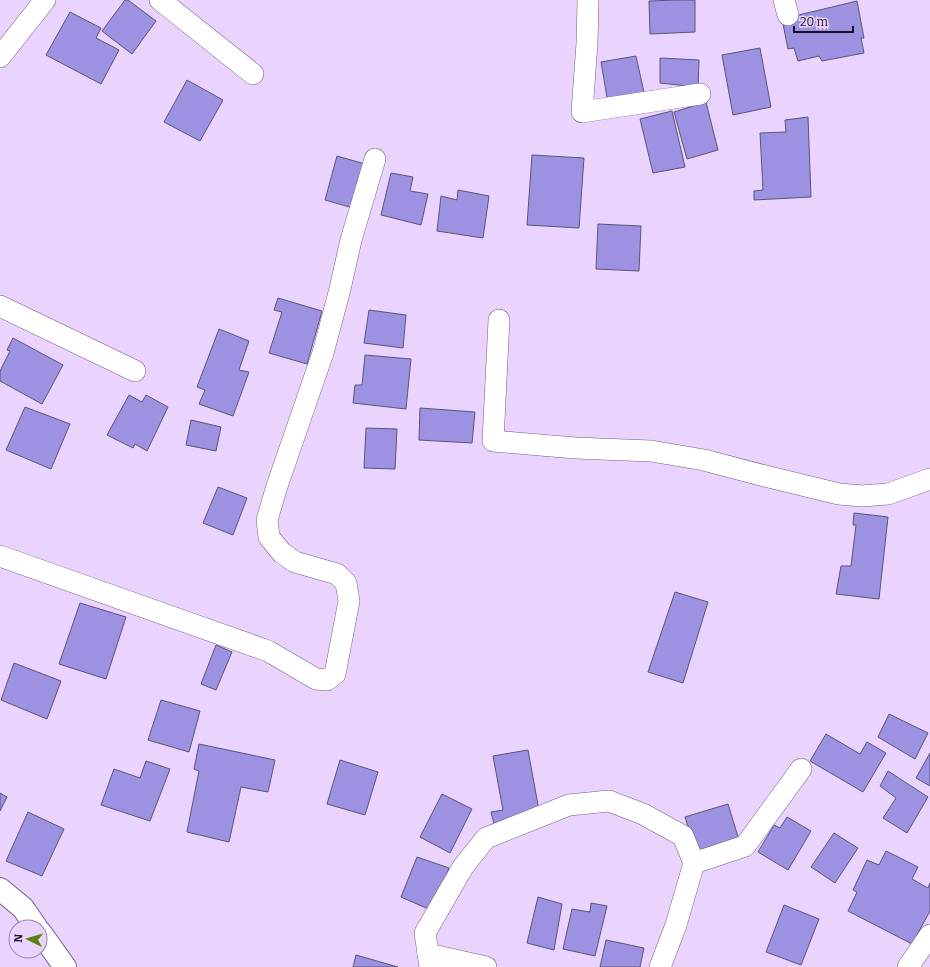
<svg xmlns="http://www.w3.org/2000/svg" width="930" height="967" font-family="Bitter,serif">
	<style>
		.building { fill: #9d92e1; stroke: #595479 }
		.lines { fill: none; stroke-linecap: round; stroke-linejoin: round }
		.street-casing { stroke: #725e81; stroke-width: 22 }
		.secondary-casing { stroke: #725e81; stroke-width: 24 }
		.street { stroke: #fff; stroke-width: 21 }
		.secondary { stroke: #fff; stroke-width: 22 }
	</style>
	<rect width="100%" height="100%" fill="#ead4fd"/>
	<!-- building -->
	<g class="building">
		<polygon points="125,0 128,0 156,21 132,54 102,31"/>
		<polygon points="676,0 695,0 695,32 650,34 649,1"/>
		<polygon points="857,1 864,38 861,38 864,53 822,61 819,56 798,61 794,48 788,49 782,19"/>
		<polygon points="70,12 101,28 96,38 119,50 101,84 46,55"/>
		<polygon points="760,48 771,107 733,115 722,55"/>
		<polygon points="636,56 645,97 608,103 601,62"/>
		<polygon points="660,58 699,60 698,87 660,83"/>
		<polygon points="187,80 223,100 200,141 164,122"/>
		<polygon points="706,102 718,150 687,159 674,112"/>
		<polygon points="672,111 685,167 653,173 640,119"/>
		<polygon points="808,117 811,197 754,200 754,191 763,190 760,133 786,132 785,120"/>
		<polygon points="532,155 584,158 579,228 527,225"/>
		<polygon points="337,156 365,164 353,208 325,200"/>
		<polygon points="391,173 413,177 410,191 428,194 421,225 381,215"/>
		<polygon points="458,190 489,196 483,238 437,231 441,196 457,200"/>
		<polygon points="598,224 641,226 639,271 596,269"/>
		<polygon points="278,298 322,311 307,364 269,353 282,312 274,310"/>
		<polygon points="369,310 406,315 403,348 364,343"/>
		<polygon points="219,329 249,341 239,370 249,372 233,416 199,404 205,390 197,387"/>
		<polygon points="13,338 63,365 42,404 0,381 0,371 10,351 7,350"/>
		<polygon points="365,355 411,359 406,409 353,403 355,385 362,385"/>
		<polygon points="129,395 142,402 146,395 168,407 147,451 135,444 133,448 107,435"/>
		<polygon points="25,407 70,424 51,469 6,450"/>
		<polygon points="420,408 475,412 472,443 419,440"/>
		<polygon points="191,420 221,427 216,451 186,445"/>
		<polygon points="366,428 397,429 395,469 364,468"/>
		<polygon points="218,487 247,498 233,535 203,523"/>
		<polygon points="854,513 888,517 879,599 836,594 841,566 851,566 856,525 853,525"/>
		<polygon points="675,592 708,602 683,683 648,672"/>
		<polygon points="80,603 126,617 106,679 59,664"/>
		<polygon points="216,645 232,652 216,690 201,684"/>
		<polygon points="14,663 61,681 47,719 1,700"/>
		<polygon points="161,700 200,711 189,752 148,740"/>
		<polygon points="889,714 928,733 915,759 878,737"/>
		<polygon points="826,734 860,754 867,742 886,753 863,792 810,761"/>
		<polygon points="199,744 275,760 268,792 241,787 229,842 187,832 199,771 194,769"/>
		<polygon points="528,750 540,816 494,824 491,812 503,810 493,756"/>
		<polygon points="930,753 930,786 916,778"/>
		<polygon points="340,760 378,772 365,815 327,804"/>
		<polygon points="146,761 170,769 150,821 101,805 114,769 140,778"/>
		<polygon points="888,771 928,797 907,833 883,818 896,798 880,786"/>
		<polygon points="0,793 7,797 0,811"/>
		<polygon points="442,794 472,809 450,853 420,837"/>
		<polygon points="728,804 739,840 697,853 685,817"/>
		<polygon points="28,812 64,829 42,876 6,861"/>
		<polygon points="787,817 811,831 788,870 758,852 774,825 780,828"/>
		<polygon points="834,833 858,848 835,883 811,867"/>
		<polygon points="886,851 918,867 912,879 928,888 930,883 930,911 912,944 848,911 857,892 853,890 867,860 879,865"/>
		<polygon points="417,857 449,868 433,911 401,897"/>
		<polygon points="538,897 562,904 554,950 527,943"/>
		<polygon points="591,903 607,906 595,956 563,949 572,909 590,912"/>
		<polygon points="784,905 819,919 801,965 766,952"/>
		<polygon points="606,940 644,948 640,967 600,967"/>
		<polygon points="356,955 398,967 353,967"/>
	</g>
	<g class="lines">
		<defs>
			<g id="street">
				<polyline points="160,0 253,74"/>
				<polyline points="588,0 587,43 582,112 700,94"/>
				<polyline points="784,0 788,15"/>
				<polyline points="0,57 45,0"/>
				<polyline points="0,306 135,371"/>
				<polyline points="499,320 493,441 575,448 651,451 704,460 765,476 839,494 862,496 888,494 930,479"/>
				<polyline points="0,556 268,651 316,679 327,680 335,674 349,601 346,583 337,574 295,562 282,553 269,537 267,520 277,486 323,353 340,289 351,240 375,159"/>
				<polyline points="694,863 745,846 801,769"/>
				<polyline points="428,954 486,967"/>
				<polyline points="430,967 425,933 463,867 486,838 569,805 609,801 643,814 683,836 694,863 676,925 660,967"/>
				<polyline points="908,967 930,935"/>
			</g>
			<g id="secondary">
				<polyline points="0,889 23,908 36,927"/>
				<polyline points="40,932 65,967"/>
			</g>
		</defs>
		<!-- street casing -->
		<use href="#street" class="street-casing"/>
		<!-- secondary casing -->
		<use href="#secondary" class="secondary-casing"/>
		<!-- street -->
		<use href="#street" class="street"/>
		<!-- secondary -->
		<use href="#secondary" class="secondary"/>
	</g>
	<!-- north arrow -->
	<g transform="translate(28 939) rotate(275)"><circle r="19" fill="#ead4fd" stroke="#9686a4"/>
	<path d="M0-3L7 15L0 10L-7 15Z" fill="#57830e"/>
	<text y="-6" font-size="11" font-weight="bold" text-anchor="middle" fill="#19111f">N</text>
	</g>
	<!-- scale -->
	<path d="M794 26v6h59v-6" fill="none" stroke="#19111f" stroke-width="2"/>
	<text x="800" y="26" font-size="12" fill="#19111f" stroke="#ead4fd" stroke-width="3" paint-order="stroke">20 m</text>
</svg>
